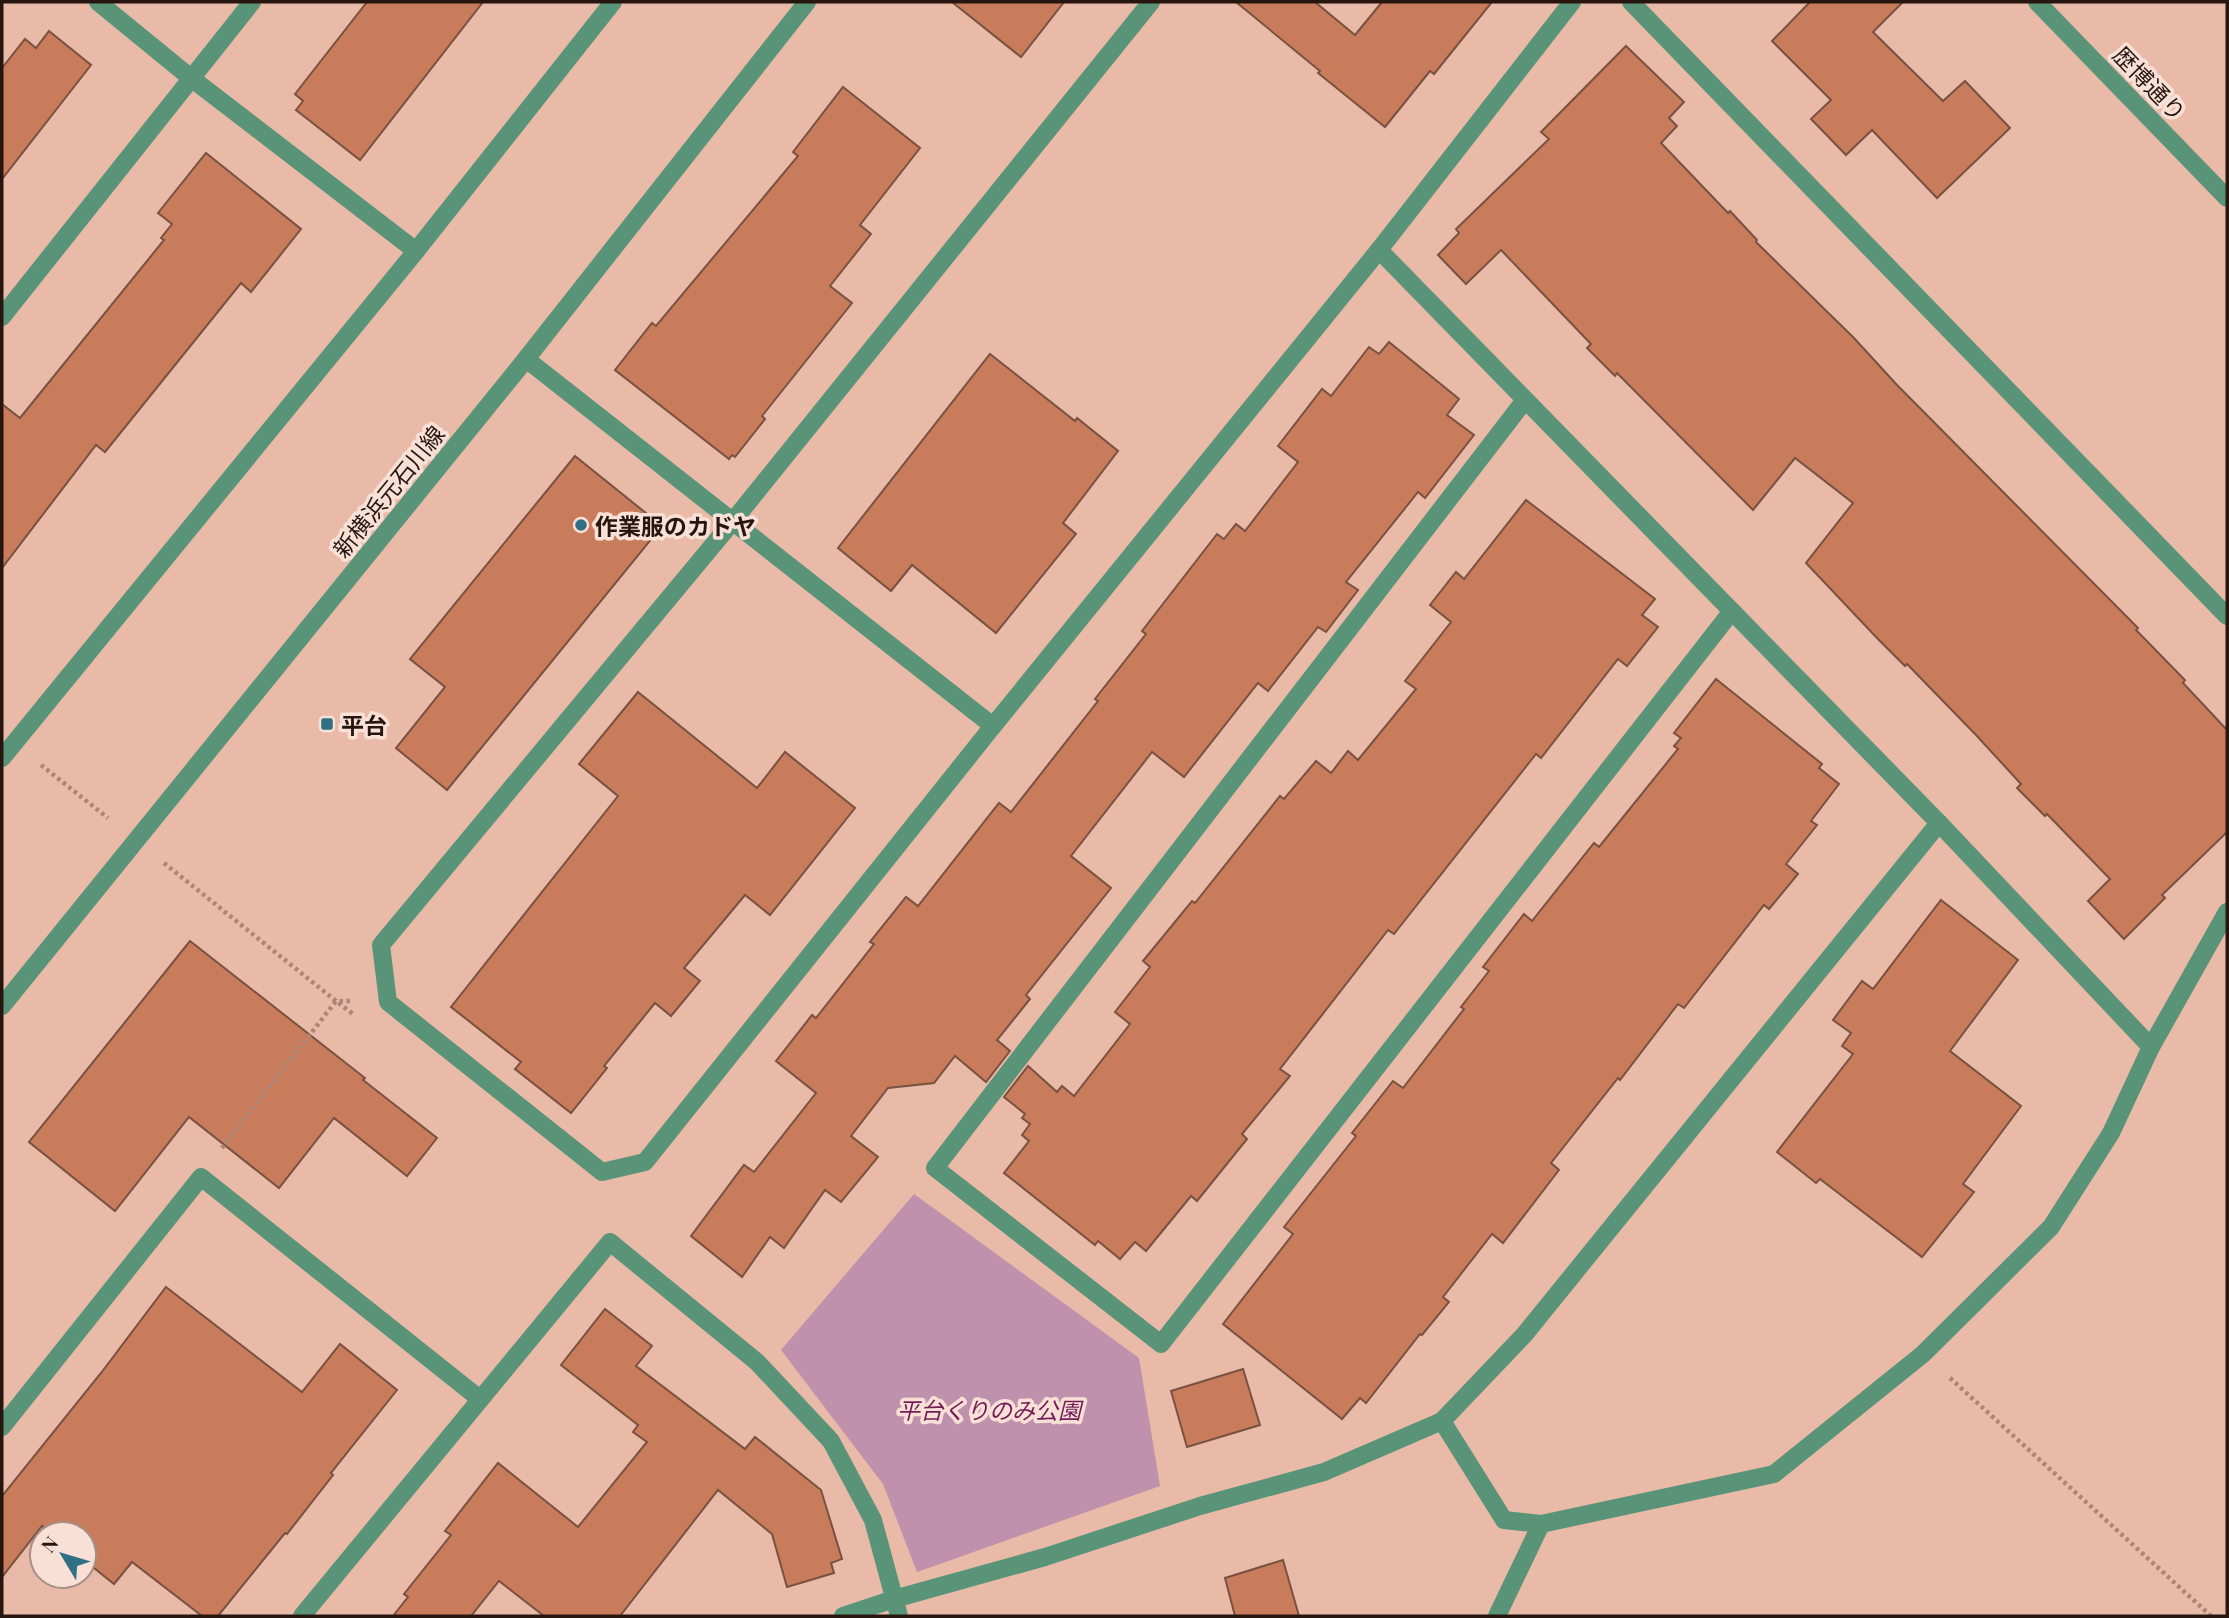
<svg xmlns="http://www.w3.org/2000/svg" width="2229" height="1618" font-family="'Playfair Display','Noto Sans JP',serif">
	<style>
		.green { fill: #bf91ac }
		.building { fill: #c97c5c; stroke: #795140; stroke-width: 2 }
		.lines { fill: none; stroke-linecap: round; stroke-linejoin: round }
		.path { stroke: #ab8677; stroke-width: 4.5; stroke-dasharray: 3.5 3.5; stroke-linecap: butt }
		.minor { stroke: #599478; stroke-width: 18 }
		.tertiary { stroke: #599478; stroke-width: 18 }
		.poi-dot { fill: #306f84; stroke: #f9e0d6; stroke-width: 2.5 }
		.labels { text-anchor: middle; dominant-baseline: central; stroke-width: 7; stroke-linejoin: round; paint-order: stroke }
		.street-label { font-size: 23px; fill: #26160f; stroke: #f9e0d6 }
		.poi-label { font-size: 23px; font-weight: bold; fill: #26160f; stroke: #f9e0d6; text-anchor: start }
		.park-label { font-size: 23px; font-style: italic; fill: #731c57; stroke: #f9e0d6 }
	</style>
	<rect width="100%" height="100%" fill="#e8baa7"/>
	<!-- green -->
	<polygon class="green" points="914,1194 1139,1358 1160,1486 917,1572 883,1484 781,1350"/>
	<!-- building -->
	<g class="building">
		<polygon points="367,2 483,2 360,160 296,110 303,101 295,94"/>
		<polygon points="952,2 1064,2 1021,57"/>
		<polygon points="1236,2 1315,2 1355,35 1382,2 1492,2 1434,74 1430,71 1385,127 1318,73 1320,71"/>
		<polygon points="1810,2 1903,2 1873,32 1943,101 1965,81 2010,128 1937,198 1872,130 1846,155 1811,119 1831,100 1772,41"/>
		<polygon points="49,31 91,65 2,179 2,68 25,39 36,48"/>
		<polygon points="1626,46 1684,102 1669,118 1677,126 1661,143 1728,213 1730,211 1757,240 1756,242 1854,338 1897,385 2138,628 2136,630 2185,680 2183,683 2227,730 2227,832 2162,895 2165,898 2124,939 2088,901 2110,879 2047,814 2045,816 2017,788 2021,784 1976,735 1907,664 1905,666 1877,638 1806,563 1853,503 1795,458 1753,510 1617,373 1615,376 1587,348 1591,344 1501,250 1466,284 1438,255 1459,233 1456,229 1549,139 1541,132"/>
		<polygon points="843,87 920,148 860,225 871,234 830,286 852,303 762,416 765,419 735,457 732,455 729,459 615,370 652,323 656,326 798,156 793,152"/>
		<polygon points="206,153 301,229 251,292 241,283 105,452 96,445 2,568 2,404 20,418 164,240 161,238 172,224 158,213"/>
		<polygon points="1389,342 1459,399 1447,415 1474,435 1425,498 1418,492 1346,582 1358,590 1326,632 1318,627 1268,691 1258,683 1184,777 1152,752 1071,856 1111,888 1026,995 1030,999 997,1040 1010,1051 986,1082 955,1056 934,1083 888,1088 851,1136 878,1157 841,1202 825,1190 784,1248 770,1237 742,1277 691,1236 744,1165 754,1172 816,1093 776,1061 812,1015 816,1018 874,944 870,942 906,897 918,906 999,803 1011,812 1098,701 1095,699 1146,634 1142,631 1217,534 1224,539 1236,524 1245,531 1298,462 1278,446 1322,389 1331,396 1369,347 1379,354"/>
		<polygon points="990,354 1075,421 1077,418 1118,451 1063,523 1076,534 996,633 912,565 891,591 838,548"/>
		<polygon points="575,456 662,526 447,790 396,748 445,687 410,659"/>
		<polygon points="1526,500 1655,599 1642,615 1658,627 1627,666 1618,659 1541,758 1536,754 1394,934 1388,930 1280,1069 1290,1076 1242,1134 1247,1139 1197,1201 1191,1196 1146,1251 1135,1242 1120,1259 1098,1241 1095,1245 1004,1173 1029,1141 1022,1135 1030,1124 1022,1118 1025,1114 1004,1097 1028,1066 1057,1092 1062,1086 1074,1096 1130,1024 1115,1012 1150,967 1143,961 1192,901 1195,903 1280,796 1284,799 1316,761 1331,773 1348,751 1358,760 1416,689 1405,681 1451,622 1430,605 1456,572 1464,579"/>
		<polygon points="1716,679 1822,764 1819,768 1839,784 1811,821 1817,825 1786,864 1798,874 1769,909 1764,905 1684,1008 1678,1004 1620,1080 1618,1078 1551,1163 1559,1170 1503,1243 1492,1234 1443,1297 1449,1302 1422,1335 1420,1334 1366,1403 1360,1398 1342,1419 1223,1324 1293,1234 1284,1227 1356,1136 1352,1133 1393,1081 1403,1088 1464,1009 1461,1007 1489,971 1483,967 1524,914 1532,921 1594,843 1599,847 1678,749 1674,746 1681,738 1674,733"/>
		<polygon points="638,692 757,788 785,752 855,808 770,915 745,895 684,968 700,981 671,1016 655,1003 604,1066 607,1068 571,1113 515,1069 521,1062 451,1007 618,796 579,764"/>
		<polygon points="1941,900 2018,960 1950,1051 2021,1106 1963,1184 1974,1192 1922,1257 1820,1179 1816,1183 1777,1152 1853,1054 1842,1046 1851,1033 1833,1020 1862,981 1873,989"/>
		<polygon points="190,941 365,1078 363,1080 437,1138 407,1176 334,1118 279,1188 189,1117 115,1211 29,1142"/>
		<polygon points="166,1287 302,1392 340,1344 397,1390 331,1473 333,1475 287,1534 285,1533 218,1616 202,1616 132,1562 114,1584 84,1560 84,1534 52,1534 42,1526 2,1577 2,1496 101,1373"/>
		<polygon points="605,1309 652,1346 636,1366 745,1449 755,1437 821,1490 842,1559 831,1563 834,1573 787,1587 772,1534 718,1490 620,1616 544,1616 499,1581 471,1616 393,1616 408,1597 404,1594 451,1535 445,1531 498,1463 578,1527 647,1442 633,1432 638,1425 561,1365"/>
		<polygon points="1243,1369 1260,1425 1187,1447 1171,1391"/>
		<polygon points="1283,1560 1299,1616 1235,1616 1225,1578"/>
	</g>
	<g class="lines">
		<!-- path -->
		<g class="path">
			<polyline points="41,765 108,818"/>
			<polyline points="164,863 336,1001 352,1001"/>
			<polyline points="222,1148 336,1001 353,1014"/>
			<polyline points="1950,1378 2211,1616"/>
		</g>
		<!-- minor -->
		<g class="minor">
			<polyline points="1631,2 2227,616"/>
			<polyline points="1379,250 1572,2"/>
			<polyline points="2,317 252,2"/>
			<polyline points="1525,400 935,1168 1161,1344 1732,611"/>
			<polyline points="993,726 645,1162 602,1172 388,1002 381,945 733,521 1151,2"/>
			<polyline points="1939,823 2151,1047"/>
			<polyline points="1442,1421 1504,1520 1541,1524 1774,1474 1923,1354 2051,1227 2111,1133 2151,1047 2227,912"/>
			<polyline points="2,1427 201,1177 480,1399"/>
			<polyline points="302,1616 610,1242 757,1362 831,1441 873,1520 899,1616"/>
			<polyline points="1497,1616 1541,1524"/>
		</g>
		<!-- tertiary -->
		<g class="tertiary">
			<polyline points="98,2 191,78 416,251"/>
			<polyline points="2037,2 2227,198"/>
			<polyline points="526,359 993,726 1379,250 1939,823 1524,1335 1442,1421 1324,1472 1200,1506 1045,1557 894,1599 843,1616"/>
			<polyline points="2,758 416,251 613,2"/>
			<polyline points="2,1006 526,359 807,2"/>
		</g>
	</g>
	<!-- markers -->
	<g class="poi-dot">
		<circle cx="581" cy="525" r="7"/>
		<rect x="320" y="717" width="14" height="14" rx="3.5"/>
	</g>
	<g class="labels">
		<!-- street labels -->
		<g class="street-label">
			<text transform="translate(2150 83) rotate(46)">歴博通り</text>
			<text transform="translate(388 491) rotate(-51)">新横浜元石川線</text>
		</g>
		<!-- poi labels -->
		<g class="poi-label">
			<text x="595" y="525">作業服のカドヤ</text>
			<text x="341" y="724">平台</text>
		</g>
		<!-- park labels -->
		<g class="park-label">
			<text x="989" y="1409">平台くりのみ公園</text>
		</g>
	</g>
	<!-- border -->
	<rect width="2229" height="1618" fill="none" stroke="#26160f" stroke-width="7"/>
	<!-- north arrow -->
	<g transform="translate(63 1555) rotate(308)"><circle r="33" fill="#f9e0d6" stroke="#a58f86" stroke-width="2"/>
	<path d="M0-5L12 26L0 18L-12 26Z" fill="#306f84"/>
	<text y="-10" font-size="19" font-weight="bold" text-anchor="middle" fill="#26160f">N</text>
	</g>
</svg>
